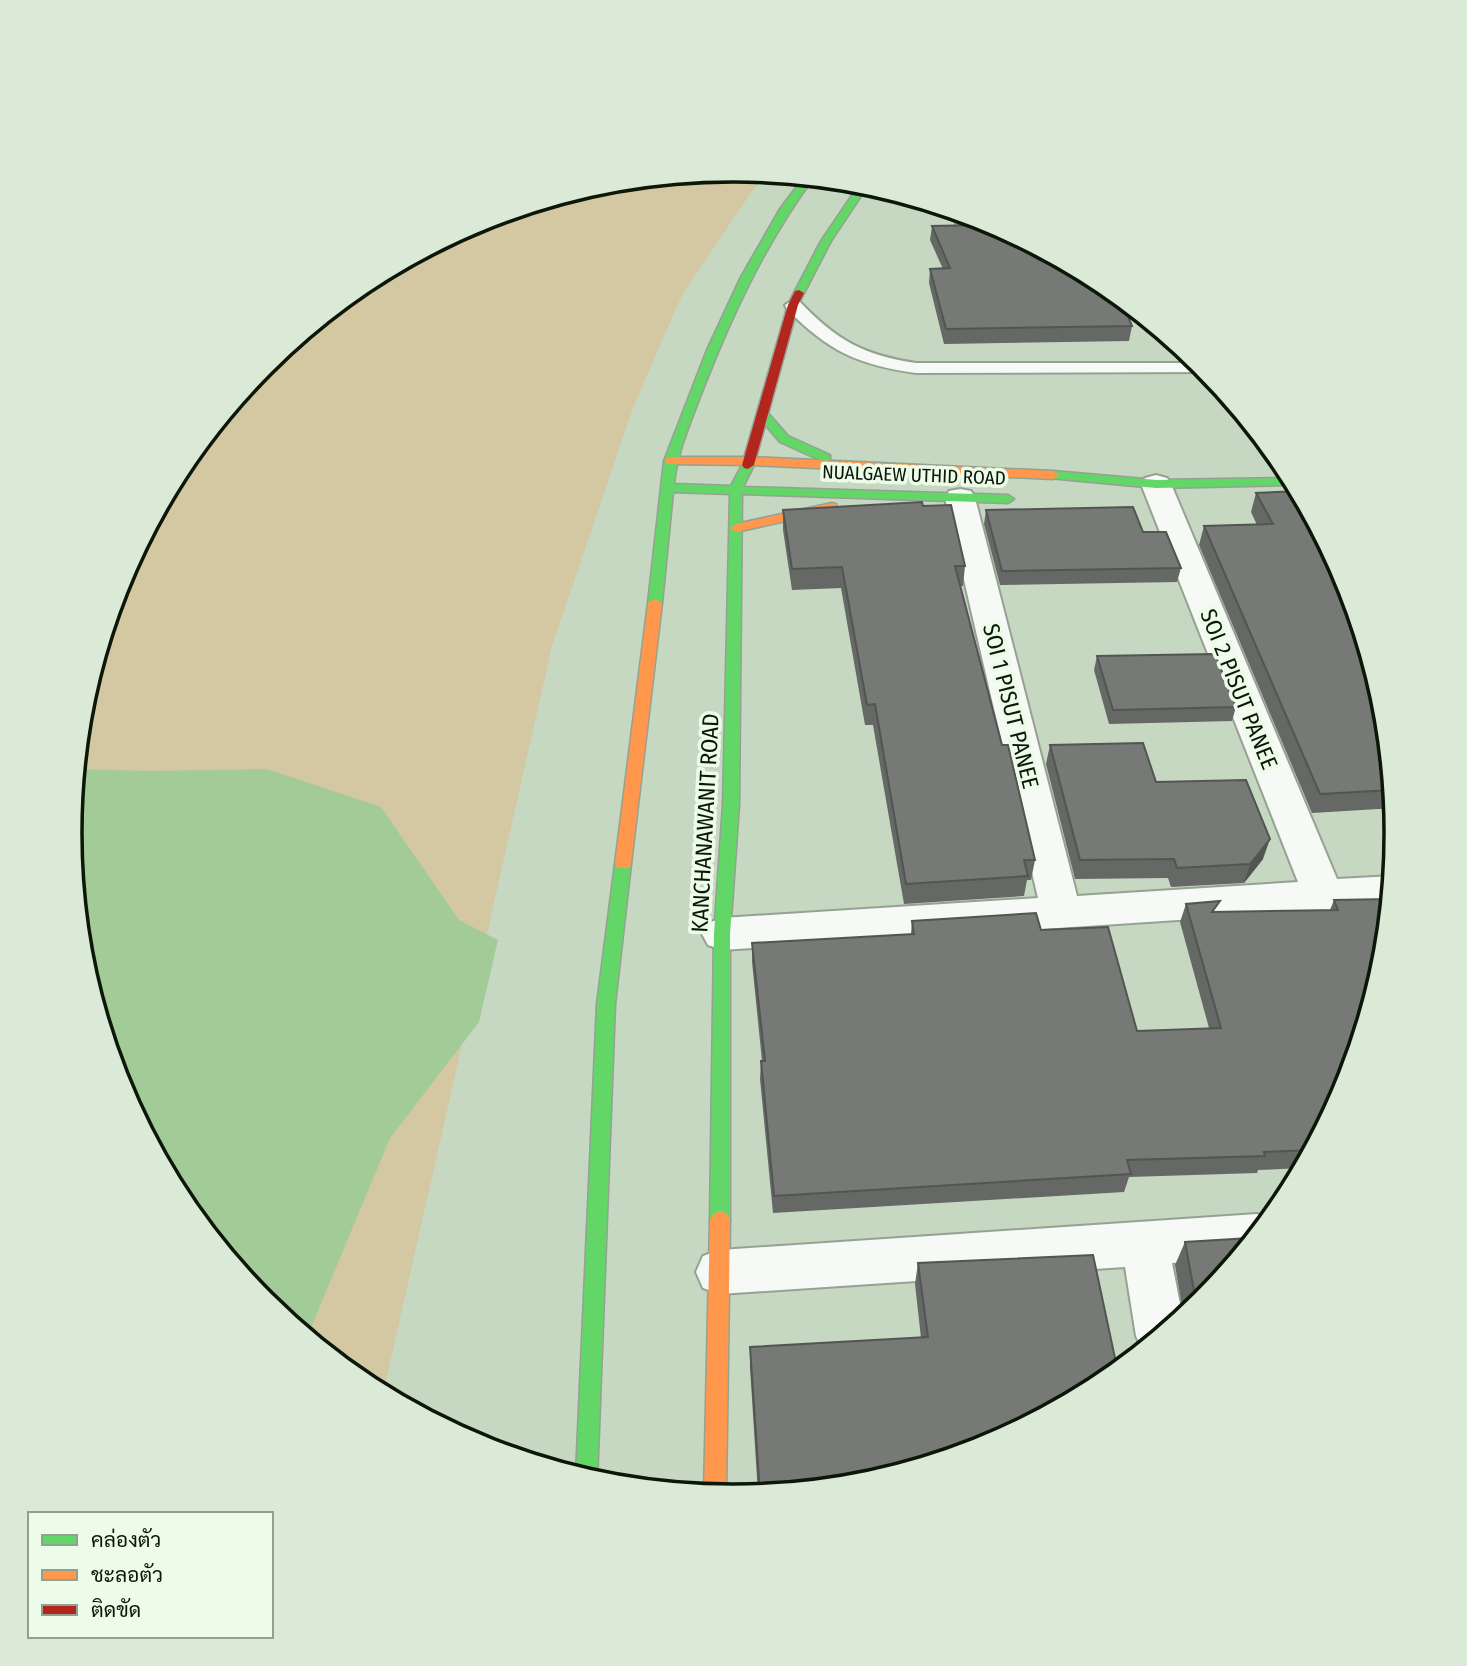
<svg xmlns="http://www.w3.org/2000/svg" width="1467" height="1666" font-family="'Fira Sans Condensed',Sarabun,sans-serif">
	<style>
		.green { fill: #d3c8a2 }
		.water { fill: #a2cb97 }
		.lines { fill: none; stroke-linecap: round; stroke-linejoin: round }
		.lane-casing { stroke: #95a292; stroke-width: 4 }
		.street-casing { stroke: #95a292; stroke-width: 4 }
		.fast-casing { stroke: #95a292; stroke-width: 3 }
		.slow-casing { stroke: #95a292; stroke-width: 3 }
		.jam-casing { stroke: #95a292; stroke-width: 3 }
		.lane { fill: #f6f9f6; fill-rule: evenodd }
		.street { fill: #f6f9f6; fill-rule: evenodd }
		.fast { fill: #63d668; fill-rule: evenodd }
		.slow { fill: #ff974d; fill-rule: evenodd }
		.jam { fill: #b3261e; fill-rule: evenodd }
		.wall { fill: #656865 }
		.shaded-wall { fill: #535553 }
		.building { fill: #767976; stroke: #535553; stroke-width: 2 }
		.labels { text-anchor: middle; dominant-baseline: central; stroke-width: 7; stroke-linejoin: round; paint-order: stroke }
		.far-street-label { font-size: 19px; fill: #0c1709; stroke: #ecfce8 }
		.street-label { font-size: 23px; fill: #0c1709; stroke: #ecfce8 }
		.rim { fill: none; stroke: #0c1709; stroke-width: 3.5 }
	</style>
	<rect width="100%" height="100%" fill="#c6d7c2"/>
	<!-- green -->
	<polygon class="green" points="734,170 768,173 752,191 682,295 634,405 552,646 383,1394 365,1384 264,1302 182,1201 120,1087 83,962 70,833 83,703 121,579 182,464 265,364 365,281 480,220 604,182"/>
	<!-- water -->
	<polygon class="water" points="76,769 150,771 267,769 381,807 459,920 498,940 479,1022 390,1138 307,1337 264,1302 182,1201 120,1087 83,962 70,833"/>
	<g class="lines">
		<defs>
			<g id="lane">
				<path d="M951,209L966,213L967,217C982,223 997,225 1011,232L1003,237L956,223Z"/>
				<path d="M793,300L799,301C836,340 863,355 916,363H1201L1210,372L916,373C858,365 828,351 787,309L785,305Z"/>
			</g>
			<g id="street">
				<polygon points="1156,475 1167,478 1171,484 1337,879 1393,876 1390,906 722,950 708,945 702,934 708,923 722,918 1038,898 945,498 949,491 960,489 971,491 975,498 1077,896 1298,882 1141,484 1145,478"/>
				<polygon points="1257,1214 1271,1219 1238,1259 1172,1263 1183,1319 1143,1351 1136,1336 1125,1267 720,1294 703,1288 696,1272 703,1256 720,1250"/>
			</g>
			<g id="fast">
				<path d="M804,177H814C764,245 730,319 700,397C689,426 677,453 674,484L731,486L742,465L748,461L754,465L743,487L1008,495L1014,499L1008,503L742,494L739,805L730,934V1220L727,1226L720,1229L713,1226L710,1220L714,934L723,805L730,494L673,492L662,603L655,607L648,603L664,461L707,350L741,277L780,209Z"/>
				<polygon points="861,182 869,184 831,241 804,293 795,295 794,293 821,241"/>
				<polygon points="763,411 767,412 788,436 830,455 830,461 822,461 780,442 757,415"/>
				<polygon points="1053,471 1156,480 1293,478 1296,485 1156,488 1049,478 1047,475"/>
				<polygon points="623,858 629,860 631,864 615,1004 597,1482 576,1475 597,1004 615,864 617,860"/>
			</g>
			<g id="slow">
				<polygon points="670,457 750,457 1053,471 1059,475 1053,479 750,465 666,464 666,458"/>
				<polygon points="832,503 836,504 836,510 736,532 730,528 736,524"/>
				<polygon points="655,599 662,603 631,864 629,868 617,868 615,864 648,603"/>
				<polygon points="720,1211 727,1214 730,1220 726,1496 704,1494 710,1220 713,1214"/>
			</g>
			<polygon id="jam" points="799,290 804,293 798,305 754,465 748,469 744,468 742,465 788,305 795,291"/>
		</defs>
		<!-- lane casing -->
		<use href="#lane" class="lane-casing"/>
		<!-- street casing -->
		<use href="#street" class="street-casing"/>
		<!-- fast casing -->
		<use href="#fast" class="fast-casing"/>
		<!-- slow casing -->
		<use href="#slow" class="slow-casing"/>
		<!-- jam casing -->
		<use href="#jam" class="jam-casing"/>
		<!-- lane -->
		<use href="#lane" class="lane"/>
		<!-- street -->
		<use href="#street" class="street"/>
		<!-- fast -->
		<use href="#fast" class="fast"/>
		<!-- slow -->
		<use href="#slow" class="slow"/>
		<!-- jam -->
		<use href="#jam" class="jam"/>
	</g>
	<!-- wall -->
	<g class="wall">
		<polygon points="988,220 1102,282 1132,326 1129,341 944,344 929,283 930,269 943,269 930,240 932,226 980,225 988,222"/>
		<polygon points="1256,493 1384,704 1395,808 1312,813 1199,545 1204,526 1257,525 1251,512"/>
		<polygon points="923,506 965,566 963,586 960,586 1002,745 1035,860 1031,880 1027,880 1024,896 904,904 873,725 865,725 841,588 792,590 783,530 783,510"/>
		<polygon points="986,510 1143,532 1181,568 1177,582 1000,585 984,524"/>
		<polygon points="1097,656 1236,707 1232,721 1109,724 1094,670"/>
		<polygon points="1050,745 1156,782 1263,859 1244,883 1171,887 1168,878 1075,879 1046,764"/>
		<polygon points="1390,899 1346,1087 1303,1168 1258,1170 1257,1173 1129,1177 1124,1192 773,1213 760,1079 761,1061 762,1061 752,962 752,943 911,934 912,921 1041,930 1137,1031 1209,1028 1180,922 1186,904 1217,912 1330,910 1334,900"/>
		<polygon points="1250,1238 1202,1302 1184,1318 1175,1265 1185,1242"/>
		<polygon points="918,1263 1118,1372 863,1484 758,1494 750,1367 750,1347 921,1338 915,1284"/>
	</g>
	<!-- shaded-wall -->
	<polygon class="shaded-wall" points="1270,839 1263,859 1244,883 1250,864"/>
	<!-- building -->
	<g class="building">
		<polygon points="983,221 992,222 1102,282 1119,295 1132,326 946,329 930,269 950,268 932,226 980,225"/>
		<polygon points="1299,491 1347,579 1384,704 1393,790 1320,794 1204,526 1273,524 1256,493"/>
		<polygon points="922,502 923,506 951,505 965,566 955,566 1002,745 1008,745 1035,860 1024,860 1028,876 906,884 875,704 867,705 842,567 792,569 783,510"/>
		<polygon points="1133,507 1143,532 1166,532 1181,568 1002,571 986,510"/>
		<polygon points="1215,654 1236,707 1113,710 1097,656"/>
		<polygon points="1143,743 1156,782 1246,780 1270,839 1250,864 1177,868 1174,859 1080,860 1050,745"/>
		<polygon points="1390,899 1384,963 1346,1087 1313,1150 1264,1152 1265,1156 1127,1160 1131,1174 774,1196 761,1061 765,1061 752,943 914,934 912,921 1036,913 1041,930 1108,927 1137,1031 1221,1028 1186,904 1220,901 1212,912 1338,910 1334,900"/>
		<polygon points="1257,1231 1261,1231 1202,1302 1197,1307 1185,1242 1250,1238"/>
		<polygon points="1093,1255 1118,1372 1102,1385 987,1446 863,1484 760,1494 750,1347 928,1337 918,1263"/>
	</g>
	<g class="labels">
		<!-- far-street labels -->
		<g class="far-street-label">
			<text transform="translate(914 475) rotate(2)">NUALGAEW UTHID ROAD</text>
		</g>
		<!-- street labels -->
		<g class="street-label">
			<text transform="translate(1239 689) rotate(68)">SOI 2 PISUT PANEE</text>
			<text transform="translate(1011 706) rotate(76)">SOI 1 PISUT PANEE</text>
			<text transform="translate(705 823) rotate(-87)">KANCHANAWANIT ROAD</text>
		</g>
	</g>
	<!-- crop -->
	<path d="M0 0H1467V1666H0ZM82 833a651 651 0 1 1 1302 0a651 651 0 1 1-1302 0Z" fill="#daead6" fill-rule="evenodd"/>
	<path class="rim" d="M82 833a651 651 0 1 1 1302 0a651 651 0 1 1-1302 0Z"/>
	<!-- legend -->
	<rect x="28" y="1512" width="245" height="126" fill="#ecfce8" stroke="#92a08f" stroke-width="2"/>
	<rect x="42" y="1535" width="35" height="10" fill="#63d668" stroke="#92a08f" stroke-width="2"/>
	<text x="91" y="1547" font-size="21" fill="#0c1709">คล่องตัว</text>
	<rect x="42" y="1570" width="35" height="10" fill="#ff974d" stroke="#92a08f" stroke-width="2"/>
	<text x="91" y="1582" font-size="21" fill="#0c1709">ชะลอตัว</text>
	<rect x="42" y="1605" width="35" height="10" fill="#b3261e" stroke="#92a08f" stroke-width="2"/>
	<text x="91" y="1617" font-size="21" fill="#0c1709">ติดขัด</text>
</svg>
